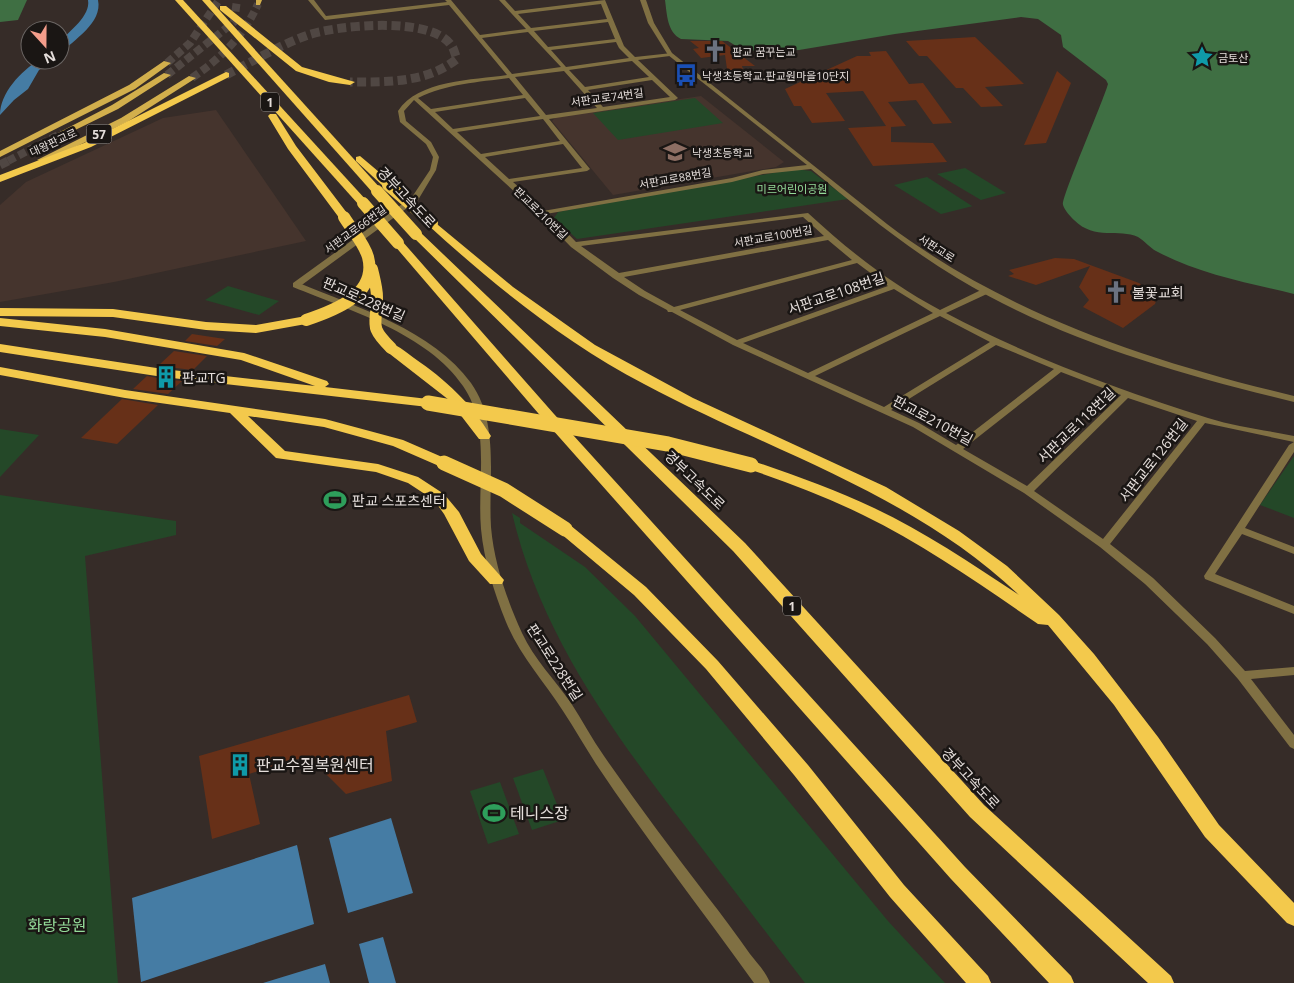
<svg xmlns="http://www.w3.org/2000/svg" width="1294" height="983" font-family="'Open Sans','Noto Sans KR',sans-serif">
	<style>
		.built { fill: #45342d }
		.green { fill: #244828 }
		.forest { fill: #3f6f43 }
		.water { fill: #457ca4 }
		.building { fill: #673018 }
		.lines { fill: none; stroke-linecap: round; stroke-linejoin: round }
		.primary-tunnel-far1 { stroke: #504743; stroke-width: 8; stroke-dasharray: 8 4; stroke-linecap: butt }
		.primary-tunnel { stroke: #504743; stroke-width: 9; stroke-dasharray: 9 5; stroke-linecap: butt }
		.motorway-tunnel { stroke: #504743; stroke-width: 9; stroke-dasharray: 9 4.5; stroke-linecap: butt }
		.minor { fill: #807043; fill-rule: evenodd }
		.tertiary { fill: #807043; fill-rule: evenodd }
		.primary { fill: #d2af4c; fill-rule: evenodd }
		.motorway { fill: #f3c94c; fill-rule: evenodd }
		.motorway-bridge-far1 { stroke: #f3c94c; stroke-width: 12 }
		.motorway-bridge { stroke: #f3c94c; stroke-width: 15 }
		.labels { text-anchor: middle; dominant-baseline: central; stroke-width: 5; stroke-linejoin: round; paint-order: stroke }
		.far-poi-label { font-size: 11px; fill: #e5dedb; stroke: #1a1614; text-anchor: start }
		.far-street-label { font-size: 11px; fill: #e5dedb; stroke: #1a1614 }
		.far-park-label { font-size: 11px; fill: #94db99; stroke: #1a1614 }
		.shield { fill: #1a1614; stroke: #a8a29f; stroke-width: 1 }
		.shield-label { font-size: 12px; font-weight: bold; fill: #e5dedb }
		.street-label { font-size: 14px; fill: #e5dedb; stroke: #1a1614 }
		.poi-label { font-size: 14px; fill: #e5dedb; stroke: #1a1614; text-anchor: start }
		.near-poi-label { font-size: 16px; fill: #e5dedb; stroke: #1a1614; text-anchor: start }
		.near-park-label { font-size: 16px; fill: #94db99; stroke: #1a1614 }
	</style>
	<rect width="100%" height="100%" fill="#362c28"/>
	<!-- built -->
	<g class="built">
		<polygon points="701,96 784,162 776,167 613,195 552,121 556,117"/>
		<polygon points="216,110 306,241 114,282 0,302 0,205 26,182 163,118"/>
	</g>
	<!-- green -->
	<g class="green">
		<polygon points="695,98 723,123 618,140 593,113"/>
		<polygon points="965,168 1006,193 981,200 937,174"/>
		<polygon points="795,169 811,171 848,199 577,239 554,218 558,212"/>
		<polygon points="927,177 972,206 973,206 941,214 894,185"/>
		<polygon points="228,286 279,301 259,315 205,300"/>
		<polygon points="0,429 39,435 0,477"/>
		<polygon points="1294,456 1294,518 1260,505"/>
		<polygon points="0,495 176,521 176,535 85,556 118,983 0,983"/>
		<path d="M512,513L520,518V523L585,567L635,616L888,921L945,983H805C765,931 725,879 685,826C612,731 540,633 512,513Z"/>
		<polygon points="543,769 563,820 532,830 513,778"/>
		<polygon points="500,782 519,834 488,844 470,791"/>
	</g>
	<!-- forest -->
	<g class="forest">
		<polygon points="0,0 27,0 18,20 0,22"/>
		<path d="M665,0H1294V294C1249,283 1198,274 1156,251C1150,248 1145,241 1138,237C1119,228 1095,241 1074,220C1070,216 1065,211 1063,205C1061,198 1103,102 1108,84L1106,80L1063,47L1061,35L1038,19L1021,17L895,34L799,50L785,51L775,48L746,52L728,41L681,39C667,32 667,14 665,0Z"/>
	</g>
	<!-- water -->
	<g class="water">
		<path d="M88,0H98C103,23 73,40 60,54V42C69,31 91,16 88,0Z"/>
		<path d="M39,60H53L39,70L28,89L14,100L0,115C0,93 21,71 39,60Z"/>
		<polygon points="391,818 413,893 348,913 329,838"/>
		<polygon points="297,845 314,924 141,982 132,898"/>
		<polygon points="383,937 396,983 369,983 359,944"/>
		<polygon points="325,964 330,983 263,983"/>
	</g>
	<!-- building -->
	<g class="building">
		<polygon points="975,37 1024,84 985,87 1003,106 981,107 963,88 956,88 927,56 919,56 906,41"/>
		<polygon points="690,41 722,41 755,66 742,66 745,76 728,76 725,55 701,58 693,49 699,48"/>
		<polygon points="886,51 909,84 923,83 952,123 933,124 916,100 888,102 906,126 891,127 891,142 933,143 947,162 873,166 848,128 886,126 863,91 826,93 845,121 812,123 801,106 794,106 785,89 857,56 871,56 869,52"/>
		<polygon points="1057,71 1071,83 1046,143 1024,145"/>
		<polygon points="1055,258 1074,259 1139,283 1157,298 1155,304 1123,328 1083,307 1089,300 1079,287 1090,266 1036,285 1008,276 1014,274 1009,270"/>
		<polygon points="192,334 225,339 217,346 185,341"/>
		<polygon points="174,351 207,356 193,370 158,366"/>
		<polygon points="147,376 163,379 182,381 168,394 133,389"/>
		<polygon points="122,399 158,405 117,444 81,438"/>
		<polygon points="409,695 417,722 386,731 392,781 346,794 308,756 249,774 260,824 212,839 199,756"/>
	</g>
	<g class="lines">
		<!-- primary-tunnel-far1 -->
		<g class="primary-tunnel-far1">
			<polyline points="167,63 190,43 219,0"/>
			<polyline points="167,75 234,22 237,0"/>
			<path d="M192,78C222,57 243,37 258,4"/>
			<polyline points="8,161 62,133"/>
		</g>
		<!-- primary-tunnel -->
		<polyline class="primary-tunnel" points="0,165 10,160"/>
		<!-- motorway-tunnel -->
		<path class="motorway-tunnel" d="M226,75C253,61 280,45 308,35C338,25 431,16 451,45C454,48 455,55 457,59C426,83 388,82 350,82"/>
		<!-- minor -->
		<g class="minor">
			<path d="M308,0H314L326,16L447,2L445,0H451L480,35L526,29L499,0H505L515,11L605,0L624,46L635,57L672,53V55L670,56L638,60L678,98L675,100L549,119L590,169L587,171L513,182L546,211L576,242L808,213C848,250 891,284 940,310L983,289H989V293L946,313C1029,357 1119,390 1208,418C1236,427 1266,430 1294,436V442L1205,423L1110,544L1153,578L1215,638L1245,671L1294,667V675L1251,679L1294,735V749L1290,747L1238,679L1207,644L1145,584L1100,547L1024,493L913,427L733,345L672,312H668L667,310L639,295L613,278L571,247L540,215L414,100L404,111L406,121L431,142L439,157L436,170L418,200L299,287H293V283L412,197L430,170L433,157L426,144L400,122L398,111C418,80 473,80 507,75L449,5L325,20ZM601,4L607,19L531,28L518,14ZM608,22L615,39L548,47L534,31ZM528,32L561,67L512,74L482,38ZM616,42L619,48L629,58L566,67L551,50ZM632,61L649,77L585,87L569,70ZM564,71L597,108L546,115L515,77ZM509,78L523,95L431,109L418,98C446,84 479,82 509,78ZM652,80L670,97L603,107L588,90ZM525,98L540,116L453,129L435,112ZM543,119L560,141L481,154L457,132ZM563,144L582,168L509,179L485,157ZM803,217L824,236L619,273L581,246ZM828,240L852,260L674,307L645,291L624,277ZM857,263L888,286L737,340L680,310ZM894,289L933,313L808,373L743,343ZM940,316L990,342L884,407L815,376ZM996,345L1054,369L956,445L919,423L891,410ZM1061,372L1121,395L1027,486L963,449ZM1128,398L1197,421L1103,539L1034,491Z"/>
			<polygon points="1294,442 1294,452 1245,528 1294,547 1294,554 1242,534 1215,574 1294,606 1294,614 1205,579 1204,576 1289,445"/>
		</g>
		<!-- tertiary -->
		<g class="tertiary">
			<path d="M640,0H646L654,23L672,53L887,224C1007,315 1149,361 1294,396V402C1178,374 1059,340 957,278C904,246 858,208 811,169L763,174L732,182L540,215L539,213L543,211L732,178L763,170L807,165L668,55L648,23Z"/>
			<path d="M293,283H299C356,307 433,330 471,383C500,424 488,480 491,527C494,563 507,600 522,633C534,659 555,680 571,703C582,720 592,739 604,756C637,804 672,850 707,896C722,915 736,934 750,954C757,963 766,972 770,983H754C702,910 646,839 596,764C585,747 575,729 563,711C544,681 520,656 506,622C494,592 484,561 481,529C477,482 491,426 463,386C428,334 349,310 293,287Z"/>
		</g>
		<!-- primary -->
		<g class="primary">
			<polygon points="256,0 262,0 260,5 256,5"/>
			<polygon points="164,61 171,63 135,89 0,157 0,151 129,85"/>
			<polygon points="164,73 171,75 118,109 65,135 58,133 112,105"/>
			<polygon points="189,76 196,78 127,122 44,162 37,160 121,118"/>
		</g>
		<!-- motorway -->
		<g class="motorway">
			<polygon points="175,0 183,0 367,201 367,205 359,205"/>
			<polygon points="202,0 210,0 381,189 381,193 373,193"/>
			<polygon points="220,6 226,6 302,67 355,82 350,85 329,82 296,71 220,10"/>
			<polygon points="226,72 229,73 229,77 91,147 0,182 0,175 84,143"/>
			<polygon points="270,114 276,114 296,146 350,217 348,219 340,219 288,149 268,116"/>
			<polygon points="360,156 392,183 392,187 384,187 356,161 356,157"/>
			<path d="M432,220L513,287L595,345L693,398L886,487L959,531L1007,566L1059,615L1094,654L1158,737L1219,825L1294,903V926L1287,923L1205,837L1114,705L1048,625L1038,624C981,585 925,545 863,515C825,496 786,482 746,468L744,465L746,462H756C796,476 836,490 874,508C925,532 972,564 1019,595C912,493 771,452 644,384C564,342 495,286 428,225V221Z"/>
			<polygon points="416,231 420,232 745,543 984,805 1171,976 1174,983 1148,983 970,817 733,551 412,236 412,232"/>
			<polygon points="398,240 402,241 554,414 965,867 1071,976 1074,983 1049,983 951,879 544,420 394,245 394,241"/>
			<polygon points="0,308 113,309 206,322 256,325 306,316 312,320 306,324 256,333 206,330 113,317 0,316"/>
			<polygon points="0,318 105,329 244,353 327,381 329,384 325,387 428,399 435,403 428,407 163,377 0,352 0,344 163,369 315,386 241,360 105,337 0,326"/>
			<path d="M391,344C400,346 407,353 414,358C446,380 471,403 491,436L489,439H479L449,400L386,351L385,348L386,345Z"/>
			<polygon points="0,367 125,390 325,419 403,440 449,460 451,463 444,467 439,466 393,446 324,427 248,416 285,451 378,464 418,477 444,494 459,512 481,554 504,580 502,584 490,584 469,561 444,514 434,500 408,483 376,472 276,458 230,413 125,398 0,375"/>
			<polygon points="565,524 570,525 646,587 718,661 808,765 904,885 988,976 991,983 966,983 890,897 794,775 706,669 634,595 560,533 557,529 560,525"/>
		</g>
		<!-- motorway-bridge-far1 -->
		<g class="motorway-bridge-far1">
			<polyline points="388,185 432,223"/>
			<polyline points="377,191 416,234"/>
			<polyline points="363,203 398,243"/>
			<path d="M372,269C374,278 377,288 377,297C377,326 368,325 391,348"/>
			<path d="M306,320C333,311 378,295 368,257C364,243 352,230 344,217"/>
		</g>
		<!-- motorway-bridge -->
		<g class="motorway-bridge">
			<polyline points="428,403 668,444 751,465"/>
			<polyline points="444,463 504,490 565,529"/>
		</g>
	</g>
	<!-- icons -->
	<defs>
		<symbol id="church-bare" viewBox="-9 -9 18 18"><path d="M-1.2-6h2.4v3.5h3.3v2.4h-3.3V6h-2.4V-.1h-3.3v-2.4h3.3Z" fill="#6b7280" stroke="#1a1614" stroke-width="2.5" paint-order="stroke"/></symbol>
		<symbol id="sight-bare" viewBox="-9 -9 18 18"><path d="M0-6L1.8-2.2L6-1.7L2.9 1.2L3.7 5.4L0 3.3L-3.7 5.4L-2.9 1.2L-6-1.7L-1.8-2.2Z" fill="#0f9aa8" stroke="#1a1614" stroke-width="2.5" paint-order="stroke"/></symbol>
		<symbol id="bus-bare" viewBox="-9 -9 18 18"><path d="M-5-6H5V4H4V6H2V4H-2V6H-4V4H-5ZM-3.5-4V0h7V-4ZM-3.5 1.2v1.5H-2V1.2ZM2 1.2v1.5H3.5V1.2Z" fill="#1a4fb4" stroke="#1a1614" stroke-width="2.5" paint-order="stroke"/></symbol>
		<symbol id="school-bare" viewBox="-9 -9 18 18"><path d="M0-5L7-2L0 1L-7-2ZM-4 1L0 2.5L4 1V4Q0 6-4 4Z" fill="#8d6e63" stroke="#1a1614" stroke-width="2.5" paint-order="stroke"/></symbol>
		<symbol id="building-bare" viewBox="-9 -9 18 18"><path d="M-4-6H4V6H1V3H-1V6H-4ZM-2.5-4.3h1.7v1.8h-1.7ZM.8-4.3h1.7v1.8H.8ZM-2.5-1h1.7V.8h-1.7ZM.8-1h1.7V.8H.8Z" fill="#0f9aa8" stroke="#1a1614" stroke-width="2.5" paint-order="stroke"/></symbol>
		<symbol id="stadium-bare" viewBox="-9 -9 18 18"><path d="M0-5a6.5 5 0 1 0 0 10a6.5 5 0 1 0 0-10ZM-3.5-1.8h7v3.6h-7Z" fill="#2e9e5b" stroke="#1a1614" stroke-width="2.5" paint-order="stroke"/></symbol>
	</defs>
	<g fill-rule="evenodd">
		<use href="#church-bare" x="699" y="35" width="32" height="32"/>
		<use href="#sight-bare" x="1186" y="41" width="32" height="32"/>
		<use href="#bus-bare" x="670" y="59" width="32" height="32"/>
		<use href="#school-bare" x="659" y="136" width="32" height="32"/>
		<use href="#church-bare" x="1100" y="276" width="32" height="32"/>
		<use href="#building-bare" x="150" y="361" width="32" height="32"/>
		<use href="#stadium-bare" x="319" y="484" width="32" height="32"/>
		<use href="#building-bare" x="224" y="749" width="32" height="32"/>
		<use href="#stadium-bare" x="478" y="797" width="32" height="32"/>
	</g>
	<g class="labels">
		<!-- far-poi labels -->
		<g class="far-poi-label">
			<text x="732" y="51">판교 꿈꾸는교</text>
			<text x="1218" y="57">금토산</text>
			<text x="702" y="75">낙생초등학교.판교원마을10단지</text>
			<text x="692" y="152">낙생초등학교</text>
		</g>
		<!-- far-street labels -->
		<g class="far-street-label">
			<text transform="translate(607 97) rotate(-8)">서판교로74번길</text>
			<text transform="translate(53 142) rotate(-25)">대왕판교로</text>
			<text transform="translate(675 178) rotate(-10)">서판교로88번길</text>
			<text transform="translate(541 213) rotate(44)">판교로210번길</text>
			<text transform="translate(355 229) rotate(-36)">서판교로66번길</text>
			<text transform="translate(773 236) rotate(-10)">서판교로100번길</text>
			<text transform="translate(937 248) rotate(33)">서판교로</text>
		</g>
		<!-- far-park labels -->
		<g class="far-park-label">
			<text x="792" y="188">미르어린이공원</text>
		</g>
		<!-- shield labels -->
		<g class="shield">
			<rect x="261" y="92.5" width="18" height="19" rx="4"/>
			<rect x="86.5" y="124.5" width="25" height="19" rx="4"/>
			<rect x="783" y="596.5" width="18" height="19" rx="4"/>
		</g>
		<g class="shield-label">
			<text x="270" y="102">1</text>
			<text x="99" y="134">57</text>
			<text x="792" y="606">1</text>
		</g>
		<!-- street labels -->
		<g class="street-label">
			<text transform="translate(407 197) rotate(47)">경부고속도로</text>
			<text transform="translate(836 293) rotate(-19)">서판교로108번길</text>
			<text transform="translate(364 299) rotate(24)">판교로228번길</text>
			<text transform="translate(933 420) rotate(28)">판교로210번길</text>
			<text transform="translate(1076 425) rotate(-44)">서판교로118번길</text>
			<text transform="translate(1153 460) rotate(-52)">서판교로126번길</text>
			<text transform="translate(695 480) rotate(44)">경부고속도로</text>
			<text transform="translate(555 662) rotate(57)">판교로228번길</text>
			<text transform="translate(971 778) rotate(47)">경부고속도로</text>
		</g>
		<!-- poi labels -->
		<g class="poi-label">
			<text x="1132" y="292">불꽃교회</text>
			<text x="182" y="377">판교TG</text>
			<text x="352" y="500">판교 스포츠센터</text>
		</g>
		<!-- near-poi labels -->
		<g class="near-poi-label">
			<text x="256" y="765">판교수질복원센터</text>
			<text x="510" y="813">테니스장</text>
		</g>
		<!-- near-park labels -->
		<g class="near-park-label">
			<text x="57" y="925">화랑공원</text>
		</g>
	</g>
	<!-- north arrow -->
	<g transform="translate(45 45) rotate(159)"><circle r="24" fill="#1a1614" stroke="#6b6664"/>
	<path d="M0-4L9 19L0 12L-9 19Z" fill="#f49d8b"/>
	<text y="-8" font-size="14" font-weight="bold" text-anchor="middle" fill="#e5dedb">N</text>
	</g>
</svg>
